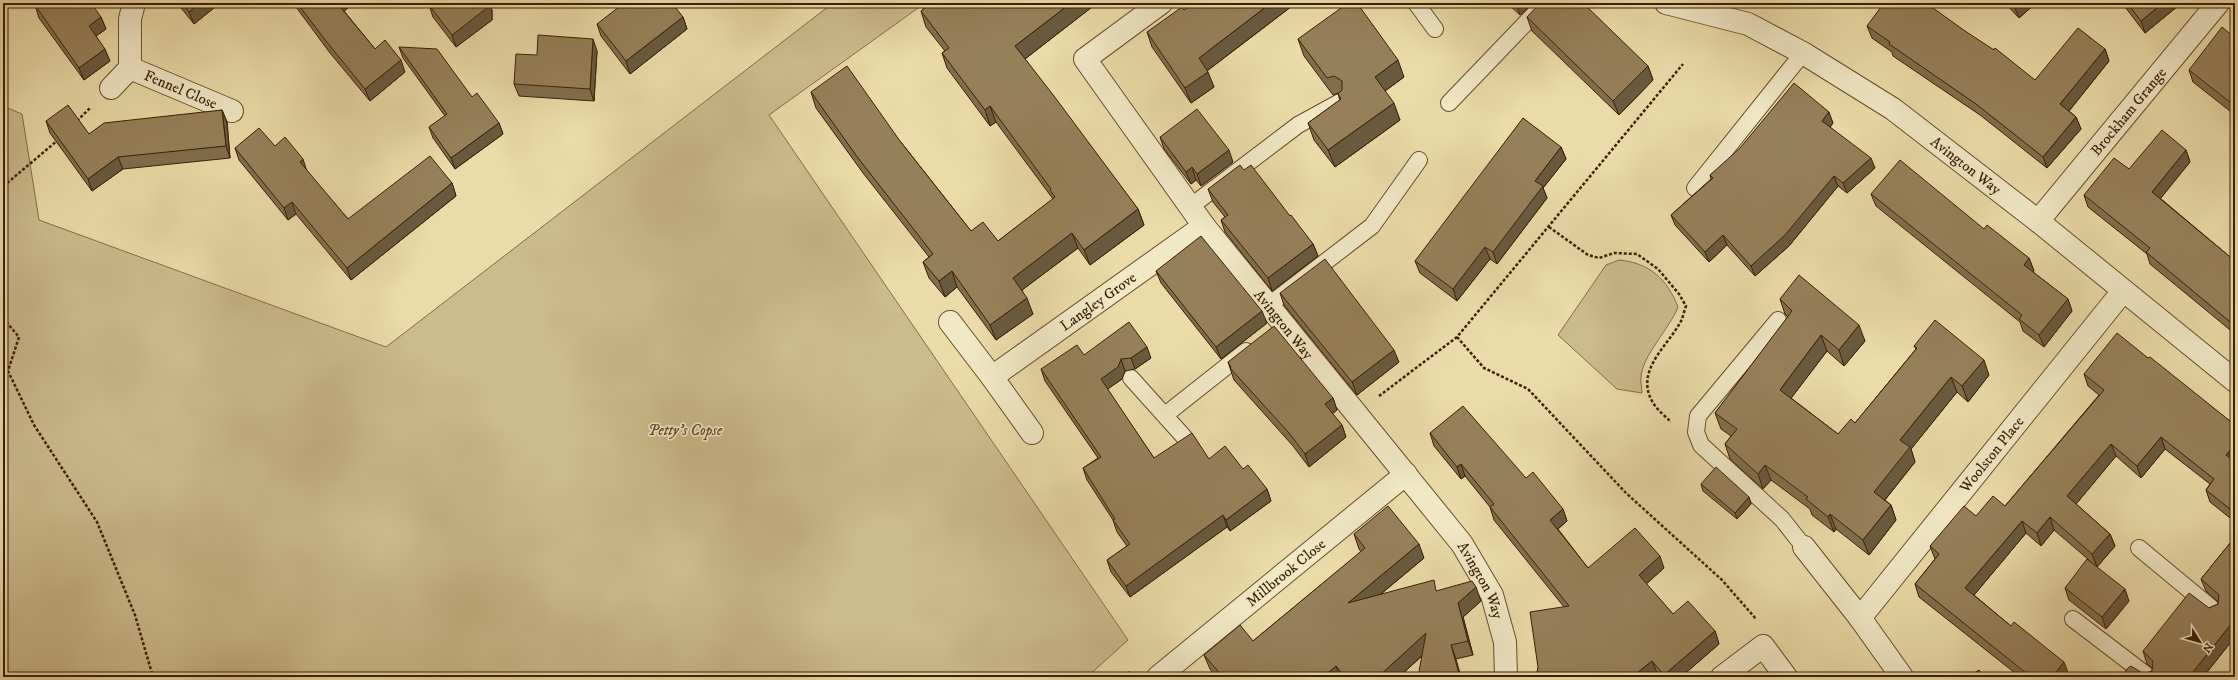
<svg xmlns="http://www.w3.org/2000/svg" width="2238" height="680" font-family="'IM FELL DW Pica',serif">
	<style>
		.green { fill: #ccbb8c; stroke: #846c49 }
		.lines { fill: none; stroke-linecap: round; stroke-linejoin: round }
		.lane-casing { stroke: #684d2e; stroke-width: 18 }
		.street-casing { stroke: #684d2e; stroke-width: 24 }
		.path { stroke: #3c1e06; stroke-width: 2.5; stroke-dasharray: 3 2; stroke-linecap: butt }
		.lane { stroke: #f1e8c6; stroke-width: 16 }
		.street { stroke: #f1e8c6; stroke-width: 22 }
		.wall { fill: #816e4d; stroke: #3c1e06 }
		.shaded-wall { fill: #695a3f; stroke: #3c1e06 }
		.building { fill: #96805a; stroke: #3c1e06 }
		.labels { text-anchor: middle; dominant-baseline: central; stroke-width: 3.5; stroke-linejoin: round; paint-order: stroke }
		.street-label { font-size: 15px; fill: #3c1e06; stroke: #f1e8c6 }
		.park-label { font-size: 15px; font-style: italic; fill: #604528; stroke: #f1e8c6 }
	</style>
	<rect width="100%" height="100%" fill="#eadba8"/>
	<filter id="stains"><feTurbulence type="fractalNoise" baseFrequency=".005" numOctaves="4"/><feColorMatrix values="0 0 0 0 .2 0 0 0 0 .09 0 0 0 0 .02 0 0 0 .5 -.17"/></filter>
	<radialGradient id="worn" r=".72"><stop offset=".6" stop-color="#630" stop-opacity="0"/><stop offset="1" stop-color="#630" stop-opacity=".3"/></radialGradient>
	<!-- green -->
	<g class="green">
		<polygon points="833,3 925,3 769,115 1128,640 1087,677 3,677 3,106 22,114 39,220 386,347"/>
		<path d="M1619,260C1650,263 1667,279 1678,307C1670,328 1642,356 1641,377C1640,382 1642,388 1642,393L1617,389L1558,335L1606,265Z"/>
	</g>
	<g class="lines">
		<defs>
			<g id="lane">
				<polyline points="1416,3 1435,29"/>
				<polyline points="1449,103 1545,3"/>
				<polyline points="1695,188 1803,53"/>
				<polyline points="1190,207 1298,125 1340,102"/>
				<polyline points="1268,306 1372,226 1419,160"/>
				<polyline points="1778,320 1698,416 1696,432 1701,445 1782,519 1804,547"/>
				<polyline points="1131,378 1184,437"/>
				<polyline points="1165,415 1246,351"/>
				<polyline points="2139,548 2215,611"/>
				<polyline points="2073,619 2149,677"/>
			</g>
			<g id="street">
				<path id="s1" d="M1161,3L1085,59L1204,226L1462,544L1492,595L1505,642L1506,677"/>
				<path id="s2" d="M1666,3L1748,24L1803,53L1893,109L2038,221L2235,381"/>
				<path id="s3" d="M130,68L232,111"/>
				<polyline points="111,88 130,68 130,19 134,3"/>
				<path id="s4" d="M2038,221L2218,3"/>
				<polyline points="950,322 992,377"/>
				<path id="s5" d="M1032,433L992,377L1204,226"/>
				<polyline points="1804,547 1860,618 1902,677"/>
				<path id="s6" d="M1860,618L2123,291"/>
				<path id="s7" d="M1158,677L1406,474"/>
				<polyline points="1722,677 1763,646 1786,677"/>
			</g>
		</defs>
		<!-- lane casing -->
		<use href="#lane" class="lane-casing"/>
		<!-- street casing -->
		<use href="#street" class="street-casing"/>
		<!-- path -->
		<g class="path">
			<polyline points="77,121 90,108"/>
			<polyline points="3,181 6,184"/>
			<polyline points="3,192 6,184 58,140"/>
			<path d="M1549,227L1588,255L1599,258L1614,253L1637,254L1658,269L1679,294L1686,306C1684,311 1683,317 1681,321C1668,346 1635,370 1652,401C1656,409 1665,416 1671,422"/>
			<polyline points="3,318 19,337 8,371 34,425 97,522 135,615 153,677"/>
			<polyline points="1457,337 1484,368 1528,389 1626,493 1722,580 1756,619"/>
			<polyline points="1379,396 1457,337 1683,64"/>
			<polyline points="1124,677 1130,672"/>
		</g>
		<!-- lane -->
		<use href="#lane" class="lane"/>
		<!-- street -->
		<use href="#street" class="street"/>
	</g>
	<!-- wall -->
	<g class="wall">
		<polygon points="177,3 220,3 194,24"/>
		<polygon points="293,3 351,3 351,5 344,11 375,49 405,72 370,101 330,53"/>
		<polygon points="931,3 1090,3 1092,7 1025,59 1138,209 1144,225 1090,265 1078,248 1022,290 1033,314 996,340 957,287 945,297 929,278 923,262 929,257 863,173 816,108 811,92 900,141 971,231 998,241 1053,199 996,122 990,126 947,68 942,53 945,51 926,27 921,11"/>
		<polygon points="1193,3 1296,3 1207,71 1214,87 1191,103 1152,47 1147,32 1184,10"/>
		<polygon points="1507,3 1533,3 1520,15"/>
		<polygon points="2005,3 2036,3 2019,18"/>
		<polygon points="2039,3 2048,3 2043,8"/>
		<polygon points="2068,3 2077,3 2071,8"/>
		<polygon points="2122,3 2177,3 2178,6 2145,33"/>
		<polygon points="35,5 101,17 106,29 96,36 110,61 84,80 39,18"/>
		<polygon points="429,5 492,10 492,20 456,47 433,17"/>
		<polygon points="683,17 687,29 630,74 601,36 597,24"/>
		<polygon points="1527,17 1648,66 1653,80 1619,115 1532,31"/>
		<polygon points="1867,26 2035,80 2105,49 2109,61 2069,111 2076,117 2081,129 2047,168 1980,115 1893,56 1892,52 1872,38"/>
		<polygon points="2235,38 2235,115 2193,82 2189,70"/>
		<polygon points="1298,39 1404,77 1385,91 1400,120 1335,167 1314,140 1308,123 1340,100 1338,94 1338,93 1333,95 1304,56"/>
		<polygon points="399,47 472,97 499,123 503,134 455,169 433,138 429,127 445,116 403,58"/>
		<polygon points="597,51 594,101 519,96 514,84 537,55"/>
		<polygon points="222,110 227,122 230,158 123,169 92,191 50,133 46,121 89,134"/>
		<polygon points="1833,123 1830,127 1875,168 1847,193 1838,186 1789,246 1755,276 1727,245 1709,262 1675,225 1671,215 1711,179 1710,175"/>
		<polygon points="1160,137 1233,162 1201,186 1196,180 1191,184 1164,149"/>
		<polygon points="275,146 307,171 348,219 452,183 456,196 351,280 296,214 288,220 239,160 235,148"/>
		<polygon points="1561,147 1566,159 1543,188 1547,198 1497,264 1490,259 1457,301 1420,273 1415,261"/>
		<polygon points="2186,150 2190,162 2160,198 2235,261 2235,334 2150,264 2147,254 2088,207 2084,195 2129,169"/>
		<polygon points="1244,170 1290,216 1313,244 1318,256 1272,291 1225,232 1221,220 1225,217 1213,202 1208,189"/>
		<polygon points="1871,194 1984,229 2029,258 2034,271 2033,272 2068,299 2072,311 2044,347 2023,331 2020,322 1876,206"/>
		<polygon points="1156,271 1267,323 1221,359 1161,283"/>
		<polygon points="1280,293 1399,362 1357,395 1284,305"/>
		<polygon points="1780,299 1865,341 1844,366 1827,351 1791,398 1838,434 1855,423 1916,349 1914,346 1989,375 1968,402 1957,392 1911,449 1915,462 1885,500 1891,505 1896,520 1869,555 1836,529 1834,532 1812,515 1810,509 1771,480 1763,489 1730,459 1725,444 1731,436 1721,429 1715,413 1788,317 1785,314"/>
		<polygon points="1084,355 1151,358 1135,369 1125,371 1122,379 1107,389 1154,458 1209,459 1243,469 1267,489 1271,501 1230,531 1227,527 1130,597 1111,572 1107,560 1127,546 1117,532 1113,520 1087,480 1083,468 1098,458 1045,381 1041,369"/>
		<polygon points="2148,358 2235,425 2235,522 2210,502 2206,490 2210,484 2165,449 2141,478 2116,456 2076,504 2110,534 2115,546 2097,567 2129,601 2106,629 2069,600 2065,588 2089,560 2054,530 2041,546 2026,533 1974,595 2069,675 2067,677 2020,677 1919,597 1915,584 1935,559 1930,546 1976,516 2005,506 2099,395 2088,386 2084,374"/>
		<polygon points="1228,362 1333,398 1337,410 1332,414 1342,425 1346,437 1309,467 1293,446 1234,380"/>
		<polygon points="1430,433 1526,478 1563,509 1567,521 1558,529 1588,568 1664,568 1646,584 1673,614 1715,631 1719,644 1681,677 1660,677 1657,673 1564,607 1494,520 1490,507 1465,476 1461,479 1434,446"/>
		<polygon points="1701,484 1749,497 1751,504 1737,519 1703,491"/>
		<polygon points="1354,534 1424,558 1381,594 1437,591 1481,601 1463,617 1473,655 1456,659 1422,656 1399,677 1216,677 1210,669 1204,655 1253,641 1361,552 1359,549"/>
		<polygon points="2235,537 2235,637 2203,677 2121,677 2144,674 2152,671 2152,668 2147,664 2143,651 2209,608 2218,604 2218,602 2206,591 2201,579"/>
	</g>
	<!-- shaded-wall -->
	<g class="shaded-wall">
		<polygon points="200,3 220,3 194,24 189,12"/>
		<polygon points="337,3 351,3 351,5 341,14"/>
		<polygon points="487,3 489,3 492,10 492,20 456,47 452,35"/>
		<polygon points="1071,3 1090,3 1092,7 1021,62 1015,46"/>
		<polygon points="1271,3 1296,3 1204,73 1199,58"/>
		<polygon points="1516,3 1533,3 1520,15"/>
		<polygon points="2018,3 2036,3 2019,18 2014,6"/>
		<polygon points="2042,3 2048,3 2043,8"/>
		<polygon points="2070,3 2077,3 2071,8"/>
		<polygon points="2163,3 2177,3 2178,6 2145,33 2141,21"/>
		<polygon points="101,17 106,29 93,38 89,26"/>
		<polygon points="683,17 687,29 630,74 626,61"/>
		<polygon points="593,39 597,51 594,101 590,89"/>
		<polygon points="105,49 110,61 84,80 79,68"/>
		<polygon points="2105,49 2109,61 2065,116 2060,104"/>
		<polygon points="401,60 405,72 370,101 365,89"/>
		<polygon points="1398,60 1404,77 1381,94 1375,77"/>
		<polygon points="1648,66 1653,80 1619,115 1613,101"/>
		<polygon points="1208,72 1214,87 1191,103 1185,88"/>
		<polygon points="1394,103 1400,120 1335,167 1328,150"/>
		<polygon points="990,106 996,122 990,126 985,110"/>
		<polygon points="222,110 227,122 230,158 226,146"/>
		<polygon points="1829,112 1833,123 1826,132 1822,121"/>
		<polygon points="2076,117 2081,129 2047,168 2043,157"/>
		<polygon points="499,123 503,134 455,169 451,158"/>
		<polygon points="1561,147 1566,159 1543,188 1547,198 1497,264 1493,252 1535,181"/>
		<polygon points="1229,150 1233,162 1201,186 1197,174"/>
		<polygon points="2186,150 2190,162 2157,203 2152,192"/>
		<polygon points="118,157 123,169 92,191 88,179"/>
		<polygon points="1871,158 1875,168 1847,193 1843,183"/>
		<polygon points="303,159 307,171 300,162"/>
		<polygon points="1192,167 1196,180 1191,184 1186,172"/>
		<polygon points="1834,176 1838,186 1789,246 1755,276 1751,266"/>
		<polygon points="452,183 456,196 351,280 347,268"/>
		<polygon points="292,202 296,214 288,220 284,208"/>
		<polygon points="1138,209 1144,225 1090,265 1084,250"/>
		<polygon points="1072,233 1078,248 1018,293 1013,278"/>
		<polygon points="1723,235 1727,245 1709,262 1705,252"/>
		<polygon points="1313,244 1318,256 1272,291 1268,278"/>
		<polygon points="1485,247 1490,259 1457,301 1453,289"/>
		<polygon points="2029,258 2034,271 2029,277 2024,265"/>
		<polygon points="952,271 957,287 945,297 939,281"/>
		<polygon points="1027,298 1033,314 996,340 990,325"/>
		<polygon points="2068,299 2072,311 2044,347 2039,335"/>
		<polygon points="1262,311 1267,323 1221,359 1216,347"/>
		<polygon points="1859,325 1865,341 1844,366 1839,350"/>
		<polygon points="1821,335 1827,351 1786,405 1780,390"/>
		<polygon points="1147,347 1151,358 1135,369 1131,358"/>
		<polygon points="1394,350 1399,362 1357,395 1352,382"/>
		<polygon points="1121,359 1125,371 1122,379 1105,391 1101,379"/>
		<polygon points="1984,360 1989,375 1968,402 1962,386"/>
		<polygon points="1951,377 1957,392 1911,449 1915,462 1879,507 1874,492 1900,440"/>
		<polygon points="1333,398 1337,410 1329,416 1325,404"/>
		<polygon points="1342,425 1346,437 1309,467 1305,454"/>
		<polygon points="2161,437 2165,449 2141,478 2137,466"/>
		<polygon points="2111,444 2116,456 2072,509 2067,496"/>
		<polygon points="2235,445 2235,462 2226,455"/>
		<polygon points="1461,464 1465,476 1461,479 1457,467"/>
		<polygon points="1765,465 1771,480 1763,489 1758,474"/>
		<polygon points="1267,489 1271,501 1230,531 1226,520"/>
		<polygon points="1749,497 1751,504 1737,519 1735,513"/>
		<polygon points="1891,505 1896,520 1869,555 1863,540"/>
		<polygon points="1563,509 1567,521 1554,532 1550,520"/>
		<polygon points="1830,514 1836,529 1834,532 1828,517"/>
		<polygon points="1223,515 1227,527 1130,597 1126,586"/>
		<polygon points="2050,517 2054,530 2041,546 2037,533"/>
		<polygon points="2022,521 2026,533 1970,600 1965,588"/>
		<polygon points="2110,534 2115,546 2097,567 2092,554"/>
		<polygon points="1419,544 1424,558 1353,617 1348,603"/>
		<polygon points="1660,556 1664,568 1643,587 1639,575"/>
		<polygon points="1476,587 1481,601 1463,617 1473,655 1468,641 1458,603"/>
		<polygon points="2125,589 2129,601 2106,629 2102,617"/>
		<polygon points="2235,619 2235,637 2203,677 2189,677"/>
		<polygon points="1715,631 1719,644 1681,677 1665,677 1664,675"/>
		<polygon points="1426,633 1431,647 1399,677 1378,677"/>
		<polygon points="1451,645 1456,659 1461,677 1460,677"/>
		<polygon points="1652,661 1657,673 1652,677 1632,677"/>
		<polygon points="2064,662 2069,675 2067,677 2052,677"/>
		<polygon points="1336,666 1340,677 1323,677"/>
	</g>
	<!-- building -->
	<g class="building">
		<polygon points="38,3 91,3 101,17 89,26 105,49 79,68 35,5"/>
		<polygon points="182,3 200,3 189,12"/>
		<polygon points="297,3 337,3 375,49 385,40 401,60 365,89 326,41"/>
		<polygon points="431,3 487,3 487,8 452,35 429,5"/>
		<polygon points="624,3 672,3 683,17 626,61 597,24"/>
		<polygon points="931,3 1071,3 1015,46 1054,96 1138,209 1084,250 1072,233 1013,278 1027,298 990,325 952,271 939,281 923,262 933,254 858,158 811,92 847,66 900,141 971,231 983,222 998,241 1055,197 1050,190 1051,189 990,106 985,110 942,53 949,48 921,11"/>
		<polygon points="1193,3 1271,3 1199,58 1208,72 1185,88 1147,32 1182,7 1184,10"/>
		<polygon points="1348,3 1357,3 1398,60 1375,77 1394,103 1328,150 1308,123 1341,99 1338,94 1342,90 1342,81 1334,76 1327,78 1298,39"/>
		<polygon points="1540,3 1583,3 1648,66 1613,101 1527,17"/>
		<polygon points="1884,3 1915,3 1916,4 1917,3 1926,3 1965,31 1994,50 1995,48 2035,80 2078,28 2105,49 2060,104 2076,117 2043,157 1976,104 1889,44 1890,42 1867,26"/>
		<polygon points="2011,3 2018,3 2014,6"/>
		<polygon points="2127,3 2163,3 2141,21"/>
		<polygon points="2222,27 2235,38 2235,106 2189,70"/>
		<polygon points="538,35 593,39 590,89 514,84 516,54 537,55"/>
		<polygon points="399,47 437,49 472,97 477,93 499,123 451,158 429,127 447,114"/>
		<polygon points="1794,83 1829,112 1822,121 1871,158 1843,183 1834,176 1785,235 1751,266 1723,235 1705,252 1671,215 1713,178 1710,175 1740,148"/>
		<polygon points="68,105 89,134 104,123 222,110 226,146 118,157 88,179 46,121"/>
		<polygon points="1197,109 1229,150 1197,174 1192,167 1186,172 1160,137"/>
		<polygon points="1523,118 1561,147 1535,181 1543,186 1493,252 1485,247 1453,289 1415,261"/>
		<polygon points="259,128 275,146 285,137 303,159 300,162 348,219 430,156 452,183 347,268 292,202 284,208 235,148"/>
		<polygon points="2162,130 2186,150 2152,192 2235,261 2235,326 2146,252 2150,248 2084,195 2114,158 2129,169"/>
		<polygon points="1900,160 1984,229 1987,225 2029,258 2024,265 2068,299 2039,335 2019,319 2022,315 1871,194"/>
		<polygon points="1240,165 1244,170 1251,165 1290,216 1291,215 1313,244 1268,278 1221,220 1228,215 1208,189"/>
		<polygon points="1201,236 1262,311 1216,347 1156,271"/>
		<polygon points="1325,259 1394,350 1352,382 1280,293"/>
		<polygon points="1799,275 1859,325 1839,350 1821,335 1780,390 1838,434 1851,419 1855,423 1917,348 1914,346 1935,320 1984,360 1962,386 1951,377 1900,440 1910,447 1874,492 1891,505 1863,540 1830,514 1828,517 1806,499 1808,497 1765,465 1758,474 1725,444 1737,429 1715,413 1792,311 1780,299"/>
		<polygon points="1129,322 1147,347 1131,358 1121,359 1118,367 1101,379 1154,458 1192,433 1209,459 1225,446 1243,469 1248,465 1267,489 1226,520 1223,515 1126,586 1107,560 1130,544 1113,520 1115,519 1083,468 1101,457 1041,369 1077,345 1084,355"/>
		<polygon points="1274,326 1333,398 1325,404 1342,425 1305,454 1289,433 1230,368 1231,367 1228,362"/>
		<polygon points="2117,333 2148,358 2150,357 2235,425 2235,445 2226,455 2235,462 2235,513 2206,490 2214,479 2161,437 2137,466 2111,444 2067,496 2110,534 2092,554 2050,517 2037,533 2022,521 1965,588 2011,626 2014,622 2064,662 2052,677 2031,677 1915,584 1939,554 1930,546 1964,506 1976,516 1993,496 2005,506 2104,390 2084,374"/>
		<polygon points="1463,406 1526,478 1533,472 1563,509 1550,520 1588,568 1635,528 1660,556 1639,575 1673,614 1688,601 1715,631 1664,675 1652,661 1632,677 1536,677 1538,667 1530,612 1569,606 1490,507 1494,504 1461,464 1457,467 1430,433"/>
		<polygon points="1716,467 1749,497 1735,513 1701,484"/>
		<polygon points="1388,506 1419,544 1348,603 1434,580 1436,591 1472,581 1476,587 1458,603 1468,641 1451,645 1460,677 1418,677 1426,633 1378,677 1345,677 1336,666 1323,677 1223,677 1204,655 1240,625 1253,641 1365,548 1354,534"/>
		<polygon points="2235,537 2235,619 2189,677 2121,677 2128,668 2131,666 2144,674 2152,671 2153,661 2143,651 2189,593 2209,608 2218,604 2219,595 2201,579"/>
		<polygon points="2087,559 2125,589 2102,617 2065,588"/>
		<polygon points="1979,670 1983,677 1968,677"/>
	</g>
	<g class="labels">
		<!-- street labels -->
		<g class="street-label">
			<text stroke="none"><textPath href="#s3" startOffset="55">Fennel Close</textPath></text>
			<text stroke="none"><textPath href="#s4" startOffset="142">Brockham Grange</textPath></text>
			<text stroke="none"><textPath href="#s2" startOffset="345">Avington Way</textPath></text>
			<text stroke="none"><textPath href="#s5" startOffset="199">Langley Grove</textPath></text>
			<text stroke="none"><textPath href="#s1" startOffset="426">Avington Way</textPath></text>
			<text stroke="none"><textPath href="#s6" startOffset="210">Woolston Place</textPath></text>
			<text stroke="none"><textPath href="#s7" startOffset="165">Millbrook Close</textPath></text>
			<text stroke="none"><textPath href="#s1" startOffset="750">Avington Way</textPath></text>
		</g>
		<!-- park labels -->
		<g class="park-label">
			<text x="685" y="430">Petty's Copse</text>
		</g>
	</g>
	<!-- margin -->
	<rect width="2238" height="680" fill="none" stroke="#eadba8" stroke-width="16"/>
	<rect x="4" y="4" width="2230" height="672" fill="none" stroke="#3c1e06" stroke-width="2"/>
	<rect x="8" y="8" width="2222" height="664" fill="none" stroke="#3c1e06"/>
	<!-- north arrow -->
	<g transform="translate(2200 642) rotate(127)" stroke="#f1e8c6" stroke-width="3" paint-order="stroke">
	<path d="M0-3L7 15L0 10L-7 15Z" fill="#3c1e06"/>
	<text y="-6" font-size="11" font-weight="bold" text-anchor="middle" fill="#3c1e06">N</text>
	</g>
	<rect width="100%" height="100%" filter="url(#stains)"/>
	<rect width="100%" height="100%" fill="url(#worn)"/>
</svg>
